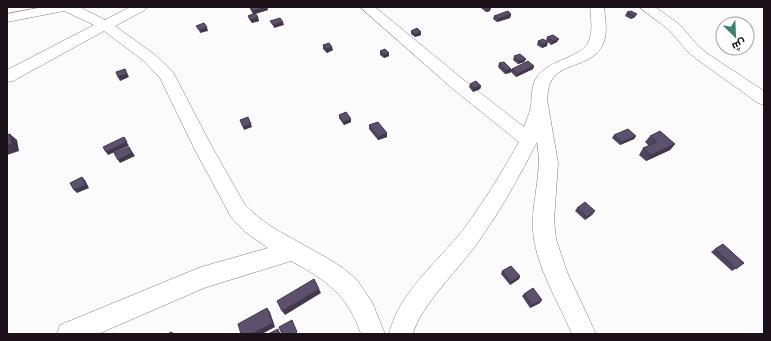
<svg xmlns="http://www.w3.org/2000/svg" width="771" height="341" font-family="Poppins,Cairo,sans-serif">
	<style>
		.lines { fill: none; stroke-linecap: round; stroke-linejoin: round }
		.minor-casing { stroke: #94758b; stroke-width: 1 }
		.minor { fill: #fff; fill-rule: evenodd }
		.wall { fill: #50455e }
		.shaded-wall { fill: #41384c }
		.building { fill: #5d506d; stroke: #41384c }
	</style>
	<rect width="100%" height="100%" fill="#fbfbfb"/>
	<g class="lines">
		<defs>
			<g id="minor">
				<path d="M43,7H80L105,20L130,7H147L145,10L115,26L154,54L173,72L211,145L245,205L259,218L275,229L327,258L343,268L357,280L372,302L385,334H361C348,295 326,280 291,261L204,288L98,334H57L60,325L201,267L268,248L244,231L231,217L194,148L160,78L144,61L104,31L13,81L7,82V70L94,25L64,11L7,22V14Z"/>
				<path d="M360,7H375L465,81L524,127C526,120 530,113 531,106C532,96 531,86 537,77C549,59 582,58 589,41C593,30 591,18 590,7H604C605,17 607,28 605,38C598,68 561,61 551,81C548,87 548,93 547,99L558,163L554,220L556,239L567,272L596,334H572C558,301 536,267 533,231C531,200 543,175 537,142C519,177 501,210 478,242C461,267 419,307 413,334H389C399,292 437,263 463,230C484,202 502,172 519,142L453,89Z"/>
				<polygon points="639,7 655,7 679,24 698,46 708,54 764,91 764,105 758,103 698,60 688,52 669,30"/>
			</g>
		</defs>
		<!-- minor casing -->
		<use href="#minor" class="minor-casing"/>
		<!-- minor -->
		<use href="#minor" class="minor"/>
	</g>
	<!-- wall -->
	<g class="wall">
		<polygon points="249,7 267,7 268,10 255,14 259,21 252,23 249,19 248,16 253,14"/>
		<polygon points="481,7 490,7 490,11 486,12 481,8"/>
		<polygon points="627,12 635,17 631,19 625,16"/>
		<polygon points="511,14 510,18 497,22 493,19 494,16"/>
		<polygon points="411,31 421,35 415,37 411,34"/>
		<polygon points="547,37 557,42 551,45 546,40"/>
		<polygon points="538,41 547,46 542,48 537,45"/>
		<polygon points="323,45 333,50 327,53 323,49"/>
		<polygon points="380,51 389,56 384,58 380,55"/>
		<polygon points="514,56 526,59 524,62 518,64 513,60"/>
		<polygon points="499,63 511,69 534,66 533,69 516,77 511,72 505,74 498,67"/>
		<polygon points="470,84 481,86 480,89 473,92 469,87"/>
		<polygon points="339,115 351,122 344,125 339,118"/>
		<polygon points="369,125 387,133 387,137 378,140 369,129"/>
		<polygon points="614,135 636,136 634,139 620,145 612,138"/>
		<polygon points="650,136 675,144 670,150 646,161 639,155 643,148 649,146 645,142"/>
		<polygon points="577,208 593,214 585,220 575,211"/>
		<polygon points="715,249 744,263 732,271 711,252"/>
		<polygon points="502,271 520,276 519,279 510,285 501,274"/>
		<polygon points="524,294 540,303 530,308 522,296"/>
	</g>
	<!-- shaded-wall -->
	<g class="shaded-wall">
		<polygon points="267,7 268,10 254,14 253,11"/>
		<polygon points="491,8 490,11 486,12 487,9"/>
		<polygon points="511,14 510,18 497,22 498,19"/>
		<polygon points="637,14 635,17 631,19 633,16"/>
		<polygon points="258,17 259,21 252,23 251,20"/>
		<polygon points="283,22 284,25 274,28 273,25"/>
		<polygon points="207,27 208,31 200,33 199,30"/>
		<polygon points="421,32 421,35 415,37 415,34"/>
		<polygon points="559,39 557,42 551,45 553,41"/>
		<polygon points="548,42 547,46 542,48 543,45"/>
		<polygon points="332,47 333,50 327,53 326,49"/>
		<polygon points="389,53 389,56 384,58 384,55"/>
		<polygon points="526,59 524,62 518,64 519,61"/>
		<polygon points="534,66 533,69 516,77 517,74"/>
		<polygon points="125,69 129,77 120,81 118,77"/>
		<polygon points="511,69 510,73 505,74 506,71"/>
		<polygon points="481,86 480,89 473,92 474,88"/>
		<polygon points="351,119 351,122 344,125 343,122"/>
		<polygon points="251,124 252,127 244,130 243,127"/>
		<polygon points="387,133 387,137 378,140 378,137"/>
		<polygon points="10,134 17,140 19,151 7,155 7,146"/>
		<polygon points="636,136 634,139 620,145 622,142"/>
		<polygon points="124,137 129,146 108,155 106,152"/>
		<polygon points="675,144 670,150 646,161 651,155"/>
		<polygon points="129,147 135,156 120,163 118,160"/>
		<polygon points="82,177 85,180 89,188 77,193 74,190"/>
		<polygon points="595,211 593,214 585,220 587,217"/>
		<polygon points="520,276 519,279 510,285 511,282"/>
		<polygon points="319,289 321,293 285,315 282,311"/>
		<polygon points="542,300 540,303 530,308 532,305"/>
		<polygon points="267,308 270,312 275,327 262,334 252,334"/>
	</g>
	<!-- building -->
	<g class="building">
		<polygon points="250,7 267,7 253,11"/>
		<polygon points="485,7 490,7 491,8 487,9"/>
		<polygon points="508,11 511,14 498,19 494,16"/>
		<polygon points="631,11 637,14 633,16 627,12"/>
		<polygon points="255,13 258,17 251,20 248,16"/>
		<polygon points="280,18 283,22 273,25 270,21"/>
		<polygon points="204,23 207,27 199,30 196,26"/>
		<polygon points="417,28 421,32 415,34 411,31"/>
		<polygon points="553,35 559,39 553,41 547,37"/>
		<polygon points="543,39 548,42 543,45 538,41"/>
		<polygon points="329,43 332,47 326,49 323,45"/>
		<polygon points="385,49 389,53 384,55 380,51"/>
		<polygon points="520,54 526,59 519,61 514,56"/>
		<polygon points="528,61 534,66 517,74 512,69"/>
		<polygon points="504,62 511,69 506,71 499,63"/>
		<polygon points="125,69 127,74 118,77 116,72"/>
		<polygon points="476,81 481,86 474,88 470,84"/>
		<polygon points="346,112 351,119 343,122 339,115"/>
		<polygon points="248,117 251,124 243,127 240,120"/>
		<polygon points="378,122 387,133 378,137 369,125"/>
		<polygon points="628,129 636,136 622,142 614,135"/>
		<polygon points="660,131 675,144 651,155 643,148 657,142 650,136"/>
		<polygon points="10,134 12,144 7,146 7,135"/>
		<polygon points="124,137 127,142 106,152 103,147"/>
		<polygon points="129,147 132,153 118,160 114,153"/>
		<polygon points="82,177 86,185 74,190 70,183"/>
		<polygon points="585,202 595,211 587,217 577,208"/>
		<polygon points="723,244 744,263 736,269 715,249"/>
		<polygon points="511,266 520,276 511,282 502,271"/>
		<polygon points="314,279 319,289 282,311 277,301"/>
		<polygon points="533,288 542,300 532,305 524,294"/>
		<polygon points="267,308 273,323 252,334 241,334 238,324"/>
		<polygon points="292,320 297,332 294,334 282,334 279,327"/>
		<polygon points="278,329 280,334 268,334"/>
		<polygon points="172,332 172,334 167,334"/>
	</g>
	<!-- border -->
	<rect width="771" height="341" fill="none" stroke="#1c1019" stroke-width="16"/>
	<!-- north arrow -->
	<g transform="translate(735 36) rotate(156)"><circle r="19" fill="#ffffff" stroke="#a49fa3"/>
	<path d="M0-3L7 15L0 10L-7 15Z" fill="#3f8172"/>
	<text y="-6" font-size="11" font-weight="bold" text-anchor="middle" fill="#1c1019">ش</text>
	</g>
</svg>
